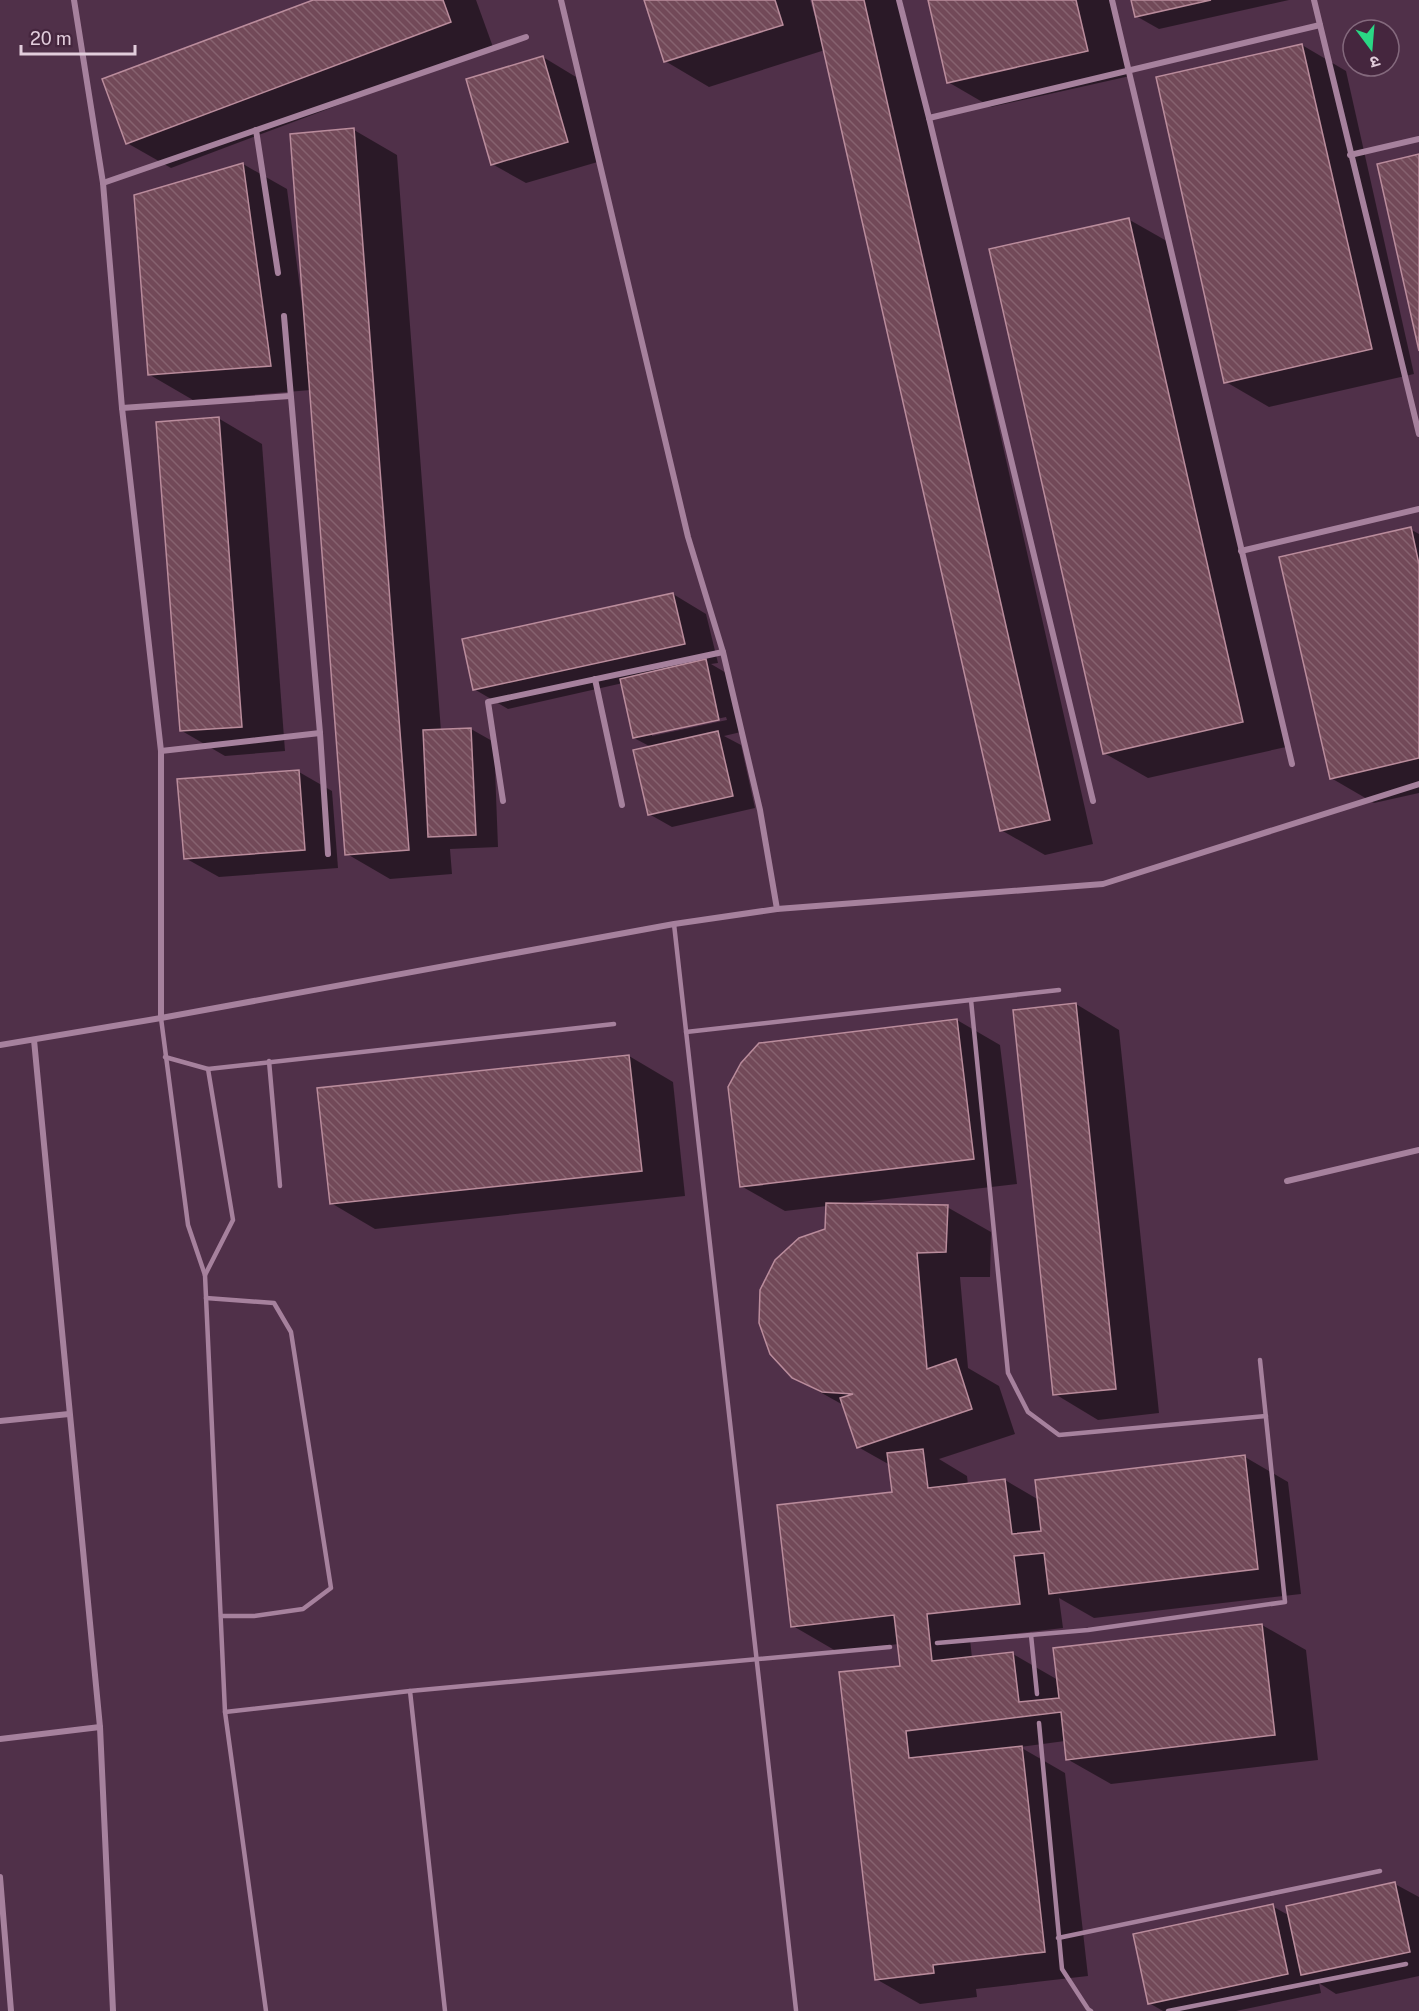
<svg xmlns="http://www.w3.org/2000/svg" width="1419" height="2011" font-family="'Public Sans','Noto Sans Devanagari',sans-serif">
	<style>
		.shadow { fill: #0007; fill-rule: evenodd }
		.building { fill: url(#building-back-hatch); stroke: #ba8c9c; stroke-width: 1.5 }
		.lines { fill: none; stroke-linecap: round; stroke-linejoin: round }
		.service { stroke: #a6819d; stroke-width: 4.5 }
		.minor { stroke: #a6819d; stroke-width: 6 }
	</style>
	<defs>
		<pattern id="building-back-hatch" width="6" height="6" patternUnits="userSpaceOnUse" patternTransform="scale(1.5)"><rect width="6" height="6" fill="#724958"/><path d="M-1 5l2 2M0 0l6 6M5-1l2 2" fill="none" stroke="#86626f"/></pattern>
	</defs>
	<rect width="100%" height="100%" fill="#503049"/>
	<!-- shadow -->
	<g class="shadow">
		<polygon points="317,0 476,0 493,47 171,168 127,143"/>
		<polygon points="646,0 810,0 815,17 817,16 814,0 902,0 1093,844 1045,855 1001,830 825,50 709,87 665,61"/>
		<polygon points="929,0 1113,0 1130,76 991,107 948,82"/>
		<polygon points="1132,0 1289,0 1159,29 1136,16"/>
		<polygon points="1302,45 1346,71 1414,374 1269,407 1226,382"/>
		<polygon points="543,57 576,77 601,161 526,183 492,164"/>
		<polygon points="354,130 397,155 441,731 471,729 494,742 498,847 450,849 452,874 390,879 347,854 311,390 193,400 150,375 136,196 243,164 287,189 302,303 305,303"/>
		<polygon points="1128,219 1172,244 1286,747 1148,778 1104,753"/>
		<polygon points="218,418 262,444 285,751 225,756 182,731"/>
		<polygon points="1410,529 1419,534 1419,793 1374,803 1331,778"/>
		<path d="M673,594L706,614L718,663L711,664L728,674L741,732L724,736L741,745L755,808L672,827L649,814L651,747L634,738L623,683L508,709L474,689ZM726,717L727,720L652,736V733Z"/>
		<polygon points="299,772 332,791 338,868 219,877 185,858"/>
		<polygon points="1076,1004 1119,1030 1159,1413 1098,1420 1055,1394"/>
		<polygon points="957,1020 1000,1045 1017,1184 853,1203 854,1205 947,1207 991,1232 990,1277 960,1277 968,1368 999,1386 1015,1434 939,1459 967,1476 968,1485 1005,1480 1039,1500 1245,1457 1288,1482 1301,1594 1094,1618 1059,1598 1063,1628 970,1639 972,1658 1013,1654 1058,1680 1262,1625 1306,1650 1318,1760 1111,1784 1067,1759 1065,1741 1020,1747 1065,1773 1088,1976 976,1989 977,1997 920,2004 876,1979 901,1667 899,1644 836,1651 793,1626 893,1493 890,1465 858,1447 845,1406 793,1377 827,1230 827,1206 785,1211 741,1186"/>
		<polygon points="629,1056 673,1082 685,1196 375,1229 331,1203"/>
		<polygon points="1395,1884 1419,1897 1419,1976 1336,1994 1319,1983 1321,1993 1236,2011 1163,2011 1149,2003 1272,1906 1290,1916"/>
	</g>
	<!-- building -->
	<g class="building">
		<polygon points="313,0 443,0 451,22 126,144 102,79"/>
		<polygon points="644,0 775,0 783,25 664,62"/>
		<polygon points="812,0 864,0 1050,820 1000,831"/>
		<polygon points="928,0 1076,0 1088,51 947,83"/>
		<polygon points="1131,0 1211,0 1135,17"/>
		<polygon points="1302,44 1372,349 1224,383 1156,77"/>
		<polygon points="543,56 568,142 491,165 466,79"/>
		<polygon points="354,128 409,850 345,855 290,134"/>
		<polygon points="1419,154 1419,351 1377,164"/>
		<polygon points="243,163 271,366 148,375 134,195"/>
		<polygon points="1129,218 1243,722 1103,754 989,249"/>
		<polygon points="219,417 242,727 180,731 156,422"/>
		<polygon points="1411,527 1419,564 1419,758 1330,779 1279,557"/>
		<polygon points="673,593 685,644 473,690 462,639"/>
		<polygon points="706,659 719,720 633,738 620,679"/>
		<polygon points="471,728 476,835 428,837 423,730"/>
		<polygon points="718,731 733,796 648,815 633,750"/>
		<polygon points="299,770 305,850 184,859 177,779"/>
		<polygon points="1076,1003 1116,1389 1053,1395 1013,1010"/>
		<polygon points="957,1019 974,1159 740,1187 728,1087 741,1063 759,1043"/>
		<polygon points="629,1055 642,1171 330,1204 317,1088"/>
		<polygon points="826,1203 948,1205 946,1252 917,1253 927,1369 956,1359 972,1409 857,1448 840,1398 853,1394 822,1392 792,1378 770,1354 759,1323 760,1290 775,1260 799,1238 825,1229"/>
		<polygon points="923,1449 928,1488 1005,1479 1012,1534 1041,1531 1035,1480 1245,1455 1258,1569 1049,1594 1044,1553 1014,1556 1020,1604 927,1614 932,1661 1013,1652 1019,1702 1059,1698 1053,1648 1262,1624 1275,1735 1066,1760 1061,1712 906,1731 909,1758 1022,1746 1045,1952 933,1965 934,1973 875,1980 839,1672 900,1666 894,1615 791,1627 777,1505 892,1492 887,1453"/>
		<polygon points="1395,1882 1410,1952 1301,1975 1286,1906"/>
		<polygon points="1273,1904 1288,1974 1148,2004 1133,1934"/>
	</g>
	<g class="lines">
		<!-- service -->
		<g class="service">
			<polyline points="674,924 796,2010"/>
			<polyline points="971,1000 1008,1373 1028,1412 1059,1435 1266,1416"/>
			<polyline points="161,1018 188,1225 205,1275 225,1712 266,2011"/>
			<polyline points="686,1032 1059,990"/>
			<polyline points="165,1057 208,1069 614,1024"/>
			<polyline points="269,1061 280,1186"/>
			<polyline points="205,1275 233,1220 208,1069"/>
			<polyline points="206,1298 274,1303 291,1332 331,1588 303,1609 254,1616 221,1616"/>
			<polyline points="1031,1635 1037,1694"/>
			<polyline points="937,1643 1088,1630 1285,1602 1260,1360"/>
			<polyline points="410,1691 445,2011"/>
			<polyline points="225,1712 410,1691 890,1647"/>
			<polyline points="1039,1723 1062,1969 1088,2009 1091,2011"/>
			<polyline points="1058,1938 1380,1871"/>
			<polyline points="1168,2011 1406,1964"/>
		</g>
		<!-- minor -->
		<g class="minor">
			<polyline points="74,0 103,183 122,408 161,751 161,1018"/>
			<polyline points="561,0 688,537 723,652 760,810 777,909"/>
			<polyline points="899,0 929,118 1093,801"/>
			<polyline points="1112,0 1292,764"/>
			<polyline points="1314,0 1419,434"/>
			<polyline points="929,118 1320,25"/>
			<polyline points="256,130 278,273"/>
			<polyline points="1350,155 1419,139"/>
			<polyline points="103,183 526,37"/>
			<polyline points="284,316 320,733 328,854"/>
			<polyline points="122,408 290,396"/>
			<polyline points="1241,551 1419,509"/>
			<polyline points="595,679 622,805"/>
			<polyline points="161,751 320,733"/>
			<polyline points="503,801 488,702 723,652"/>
			<polyline points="34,1040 100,1727 113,2011"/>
			<polyline points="0,1045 161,1018 674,924 777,909 1103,884 1419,784"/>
			<polyline points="1287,1181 1419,1150"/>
			<polyline points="0,1421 69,1414"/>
			<polyline points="0,1739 100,1727"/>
			<polyline points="0,1877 11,2011"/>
		</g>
	</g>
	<!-- north arrow -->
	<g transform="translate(1371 48) rotate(164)"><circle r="28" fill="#45263e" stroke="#84697d" stroke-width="1.5"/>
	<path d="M0-4.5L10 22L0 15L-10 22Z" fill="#2ad885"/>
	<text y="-9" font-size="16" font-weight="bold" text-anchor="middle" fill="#e2cddc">उ</text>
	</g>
	<!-- scale -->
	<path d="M21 45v9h114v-9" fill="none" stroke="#e2cddc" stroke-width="3"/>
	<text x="30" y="45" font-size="18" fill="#e2cddc" stroke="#45263e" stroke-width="4.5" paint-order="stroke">20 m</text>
</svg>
